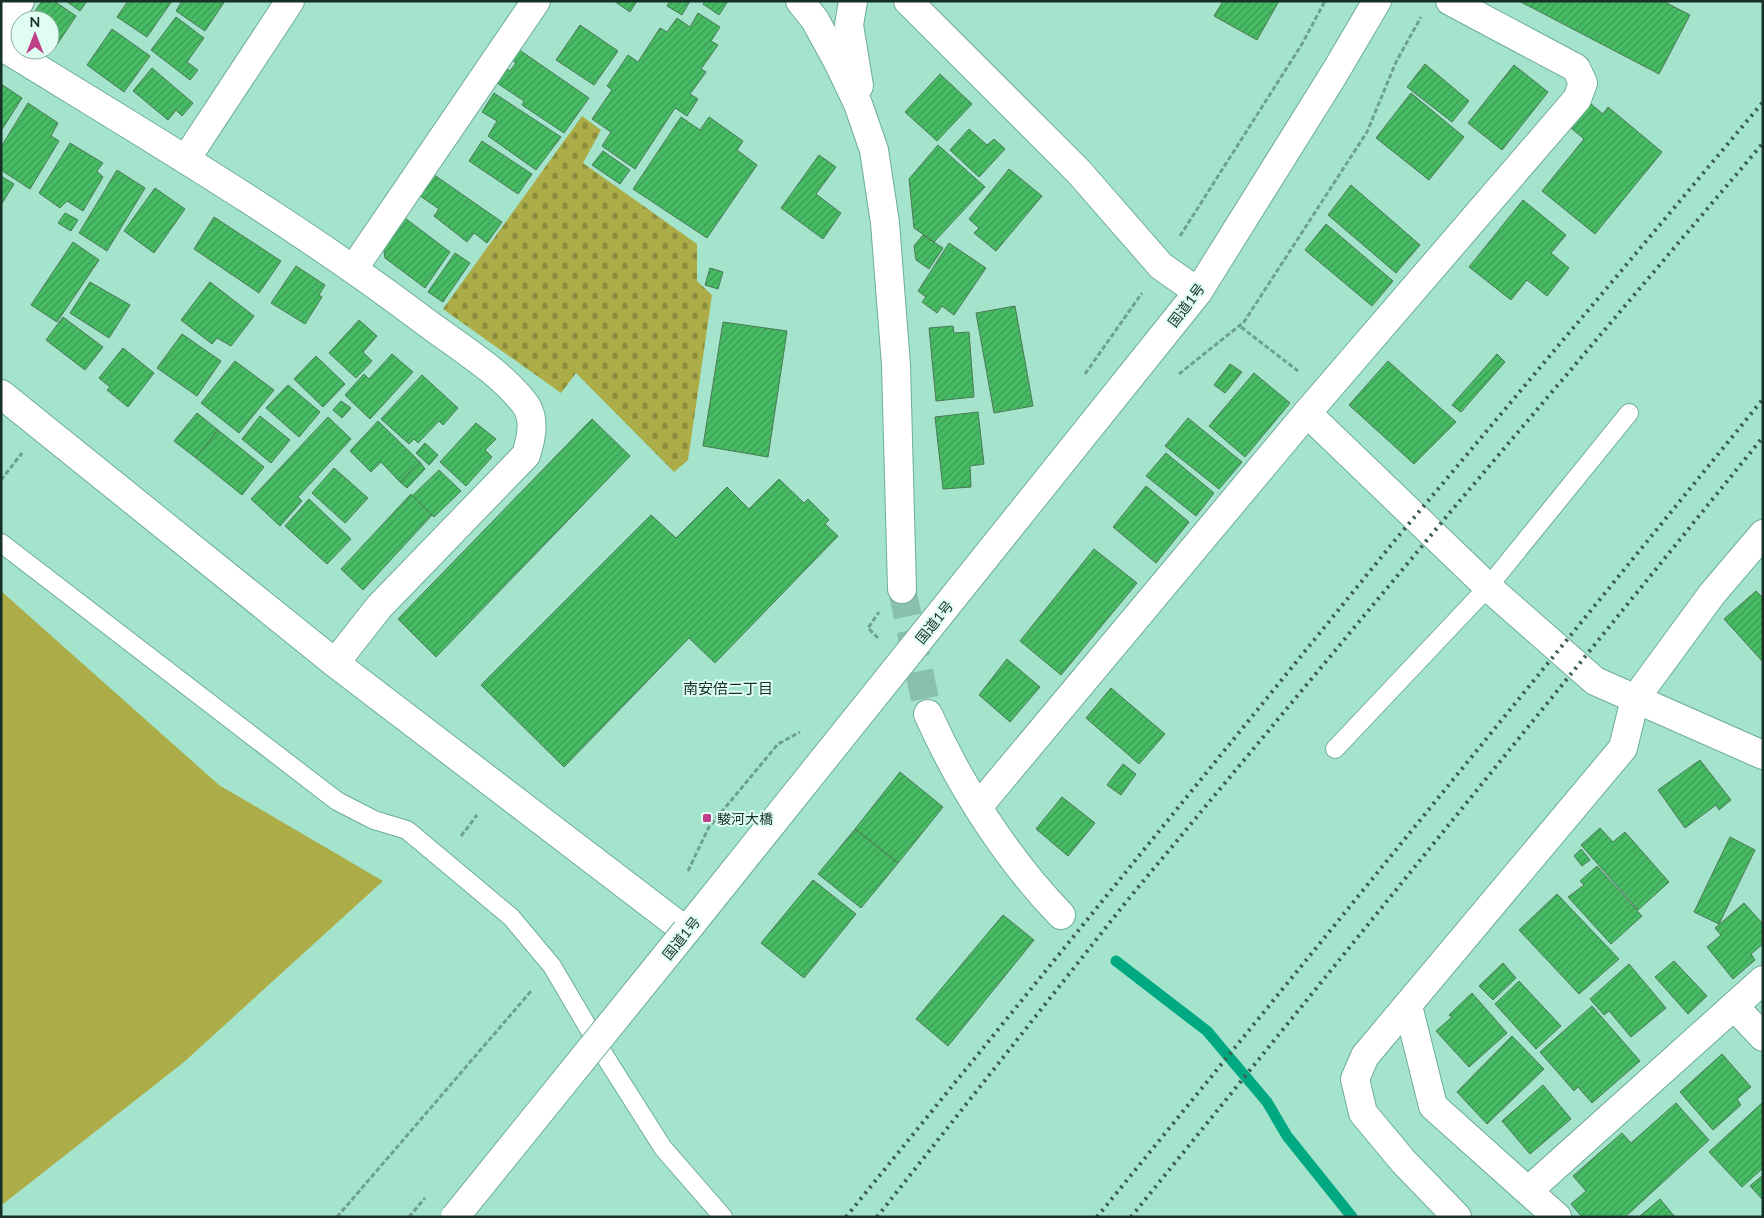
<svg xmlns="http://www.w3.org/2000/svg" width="1764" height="1218" font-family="Lato,'Noto Sans JP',sans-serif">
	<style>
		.cemetery { fill: url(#cemetery-stones) }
		.pitch { fill: #acac48 }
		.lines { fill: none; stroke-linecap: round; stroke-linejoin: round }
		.stream { stroke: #00a982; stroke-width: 11 }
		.building { fill: url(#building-hatch); stroke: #4d7855 }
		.street-tunnel { stroke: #88c0ab; stroke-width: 28; stroke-dasharray: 28 14; stroke-linecap: butt }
		.lane-casing { stroke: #6ead96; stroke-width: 20 }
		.street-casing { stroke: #6ead96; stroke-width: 30 }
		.highway-casing { stroke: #6ead96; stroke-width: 30 }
		.path { stroke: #6fa08e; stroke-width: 3; stroke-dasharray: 5 2.5; stroke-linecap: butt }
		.lane { stroke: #fff; stroke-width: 18 }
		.street { stroke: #fff; stroke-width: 28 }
		.highway { stroke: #fff; stroke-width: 28 }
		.rail { stroke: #3c5f52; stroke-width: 4; stroke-dasharray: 2.5 5; stroke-linecap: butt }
		.highway-bridge-casing { stroke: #6ead96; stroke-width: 30; stroke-linecap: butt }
		.path-bridge { stroke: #6fa08e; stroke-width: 3; stroke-dasharray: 5 2.5; stroke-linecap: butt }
		.highway-bridge { stroke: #fff; stroke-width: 28 }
		.poi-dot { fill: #c03f89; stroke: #dffef1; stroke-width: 2 }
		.labels { text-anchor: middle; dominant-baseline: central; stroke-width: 4; stroke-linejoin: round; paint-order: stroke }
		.street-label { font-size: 14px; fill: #163027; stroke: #dffef1 }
		.poi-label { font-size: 14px; fill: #163027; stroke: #dffef1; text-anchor: start }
		.neighbourhood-label { font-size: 15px; fill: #163027; stroke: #dffef1 }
	</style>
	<defs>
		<pattern id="cemetery-stones" width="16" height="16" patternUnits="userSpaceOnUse" patternTransform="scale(1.25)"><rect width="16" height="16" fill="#acac48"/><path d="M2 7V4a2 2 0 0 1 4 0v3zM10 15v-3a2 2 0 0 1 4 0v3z" fill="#8b8c3c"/></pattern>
		<pattern id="building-hatch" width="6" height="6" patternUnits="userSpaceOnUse" patternTransform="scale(1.25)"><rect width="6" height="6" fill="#47bc65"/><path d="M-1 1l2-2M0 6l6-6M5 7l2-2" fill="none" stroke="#3a9953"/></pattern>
	</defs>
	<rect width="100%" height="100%" fill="#a5e4cc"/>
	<!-- cemetery -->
	<polygon class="cemetery" points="582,116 601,130 583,163 697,244 697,281 712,295 688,460 674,472 576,373 561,393 443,309"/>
	<!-- pitch -->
	<polygon class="pitch" points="1,591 219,785 383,881 184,1062 3,1204 1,1202"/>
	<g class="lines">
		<!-- stream -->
		<polyline class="stream" points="1116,961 1207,1031 1267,1102 1287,1136 1352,1217"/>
	</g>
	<!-- building -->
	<g class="building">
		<polygon points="42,1 54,1 76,16 54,49 50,46 50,20 29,20"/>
		<polygon points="66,1 87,1 80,11"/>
		<polygon points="128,1 172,1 147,37 117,17"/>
		<polygon points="182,1 225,1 205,31 176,11"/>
		<polygon points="614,1 637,1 630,12"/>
		<polygon points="670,1 690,1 682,15 667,6"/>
		<polygon points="705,1 728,1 719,15 703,4"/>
		<polygon points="1223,1 1279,1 1257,40 1214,16"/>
		<polygon points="1519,1 1663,1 1690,15 1659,74"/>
		<polygon points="698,13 720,27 711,41 718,45 701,69 706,72 690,94 698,99 687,116 675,108 635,169 602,146 611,132 592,119 612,90 607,86 628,55 638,62 660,28 667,32 677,18 690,27"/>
		<polygon points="176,17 204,38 187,62 198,70 190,80 151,50"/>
		<polygon points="580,25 618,51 594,85 556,60"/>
		<polygon points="112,29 150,56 124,92 87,65"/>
		<polygon points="518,49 589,98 564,133 522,105 524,101 494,81 504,67 510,71 516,63 511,59"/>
		<polygon points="1425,64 1469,101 1452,122 1407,87"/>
		<polygon points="1514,65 1548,92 1502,150 1468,123"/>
		<polygon points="152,68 193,103 182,116 176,110 168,120 133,91"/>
		<polygon points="940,74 972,104 937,141 905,112"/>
		<polygon points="1,84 22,98 1,131"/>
		<polygon points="494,93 561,137 536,170 488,136 497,121 482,112"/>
		<polygon points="1411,93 1464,137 1429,180 1376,138"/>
		<polygon points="28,103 58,123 51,136 59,141 30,189 1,170 1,147"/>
		<polygon points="1591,104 1603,114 1608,107 1662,152 1595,234 1542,191 1584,139 1571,128"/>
		<polygon points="681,117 700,130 709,117 743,141 737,150 757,165 707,238 633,189"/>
		<polygon points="969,129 987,145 994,139 1005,149 979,177 950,150"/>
		<polygon points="482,141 532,174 518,194 469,161"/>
		<polygon points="70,143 103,163 97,171 103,177 83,211 67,201 60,208 39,193"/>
		<polygon points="938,145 985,187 934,242 914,228 909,179"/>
		<polygon points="603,151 630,170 620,184 592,165"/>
		<polygon points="819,155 836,167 816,194 841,213 823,239 781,208"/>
		<polygon points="1009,169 1042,196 996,251 974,233 979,228 969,219"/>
		<polygon points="117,170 145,188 107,251 79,233"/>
		<polygon points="430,172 502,222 487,243 474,233 467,242 434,216 439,209 416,193"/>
		<polygon points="1,176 14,184 1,205"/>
		<polygon points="1351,185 1420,245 1396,273 1328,215"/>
		<polygon points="155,188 185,209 154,253 124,231"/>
		<polygon points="1523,200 1566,235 1551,253 1569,268 1547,296 1527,280 1511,300 1469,267"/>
		<polygon points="65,213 78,220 71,231 58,223"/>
		<polygon points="401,215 450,252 425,288 385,258 382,238"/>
		<polygon points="214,217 281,261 259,293 194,249"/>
		<polygon points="1326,224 1393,281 1372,306 1305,250"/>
		<polygon points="923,235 943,248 929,269 916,260 914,246"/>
		<polygon points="73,242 99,260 57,322 31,305"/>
		<polygon points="949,243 986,268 954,315 942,306 937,313 922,302 926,297 918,291"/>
		<polygon points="455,253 470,263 443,302 428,292"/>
		<polygon points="296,266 325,285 319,295 322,297 305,324 271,303"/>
		<polygon points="710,268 723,272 718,289 705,285"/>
		<polygon points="90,282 130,305 109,338 70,313"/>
		<polygon points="210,282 254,316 231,346 217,338 212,344 181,320"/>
		<polygon points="1015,306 1033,406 994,413 976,313"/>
		<polygon points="63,317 103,347 85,370 46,340"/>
		<polygon points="359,320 377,336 363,352 372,361 356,378 329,353"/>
		<polygon points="723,322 787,331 768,457 703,446"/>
		<polygon points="953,326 954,333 969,332 974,397 936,401 929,328"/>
		<polygon points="182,334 221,361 197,396 157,368"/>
		<polygon points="123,348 154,373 128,407 107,390 110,387 99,378"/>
		<polygon points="392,354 413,372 370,419 345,395 364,374 369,379"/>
		<polygon points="1497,354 1505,362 1461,412 1452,405"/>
		<polygon points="316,356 345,384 323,407 294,379"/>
		<polygon points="235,361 274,390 239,433 201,403"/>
		<polygon points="1388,361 1456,422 1414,464 1349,405"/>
		<polygon points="1230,364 1242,372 1225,393 1214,385"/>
		<polygon points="1254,373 1290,403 1245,457 1209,426"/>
		<polygon points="422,375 458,408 443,425 439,421 418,443 414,439 409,444 381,419"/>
		<polygon points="288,385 320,412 299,437 266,408"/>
		<polygon points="341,401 351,408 342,418 333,410"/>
		<polygon points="978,412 984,464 970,466 971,487 943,489 935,417"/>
		<polygon points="197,413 218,430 196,458 174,441"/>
		<polygon points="260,416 290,440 271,463 242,439"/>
		<polygon points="328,417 351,439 298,497 302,501 280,526 251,499"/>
		<polygon points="1188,418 1242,462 1219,489 1165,446"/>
		<polygon points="592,419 630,456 436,657 398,619"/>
		<polygon points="378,421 420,462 400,482 381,462 371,472 350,451"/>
		<polygon points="476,423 496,439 485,450 492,457 466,486 440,462"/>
		<polygon points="218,430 264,467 242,495 196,458"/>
		<polygon points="425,443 438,455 429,465 416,453"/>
		<polygon points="1166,453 1214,493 1196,516 1146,476"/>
		<polygon points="420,462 425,469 407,488 400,482"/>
		<polygon points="334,468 368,498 345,523 312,493"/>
		<polygon points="439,470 461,491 434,517 412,496"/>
		<polygon points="779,479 804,503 808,499 829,520 825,524 838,536 715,663 689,638 564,767 481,685 651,515 676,538 727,487 749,509"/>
		<polygon points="1146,486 1189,522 1156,563 1113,527"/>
		<polygon points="411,494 432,515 363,590 341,569"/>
		<polygon points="309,499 351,539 327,564 285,526"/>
		<polygon points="1094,549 1137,583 1061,675 1020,641"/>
		<polygon points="1756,591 1763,598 1763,662 1724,619"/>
		<polygon points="1007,659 1040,687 1010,722 979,695"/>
		<polygon points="1111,688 1165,734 1139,764 1086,718"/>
		<polygon points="1700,760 1731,800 1719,810 1716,805 1685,828 1658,790"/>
		<polygon points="1123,764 1136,774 1121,795 1107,785"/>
		<polygon points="900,772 943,807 898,863 855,829"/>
		<polygon points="1062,797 1095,823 1068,856 1036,829"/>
		<polygon points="1600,828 1613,842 1625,832 1669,882 1638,910 1581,845"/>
		<polygon points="855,829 898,863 861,908 818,874"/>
		<polygon points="1730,837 1755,850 1719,924 1694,912"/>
		<polygon points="1581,849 1590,860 1582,866 1574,856"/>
		<polygon points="1597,866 1642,916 1611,944 1568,897 1584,885 1580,881"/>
		<polygon points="813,880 856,914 804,978 761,943"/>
		<polygon points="1557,894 1619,959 1579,994 1519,930"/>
		<polygon points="1744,903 1763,924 1763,944 1751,954 1755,960 1733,979 1707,947 1721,935 1715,928"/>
		<polygon points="1003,915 1034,940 948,1046 916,1019"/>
		<polygon points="1674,961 1707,996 1688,1014 1655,977"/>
		<polygon points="1503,963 1516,978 1493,1000 1479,986"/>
		<polygon points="1629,964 1666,1008 1631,1037 1609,1011 1604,1015 1590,999"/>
		<polygon points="1519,981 1561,1026 1536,1049 1495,1004"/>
		<polygon points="1472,993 1507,1033 1469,1067 1436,1031 1452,1017 1449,1015"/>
		<polygon points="1592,1006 1640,1061 1592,1103 1578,1087 1574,1091 1540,1052"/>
		<polygon points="1512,1036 1544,1069 1487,1124 1457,1092"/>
		<polygon points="1722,1054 1751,1087 1737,1099 1741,1105 1713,1130 1680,1092"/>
		<polygon points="1543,1085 1571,1119 1530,1154 1502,1121"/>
		<polygon points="1763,1102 1763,1168 1742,1187 1709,1152"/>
		<polygon points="1676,1103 1709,1140 1625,1217 1582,1217 1571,1204 1586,1191 1573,1176 1622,1133 1631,1143"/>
		<polygon points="1763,1175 1763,1200 1750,1186"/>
		<polygon points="1660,1199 1675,1217 1639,1217"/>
	</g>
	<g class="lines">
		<!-- street-tunnel -->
		<polyline class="street-tunnel" points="902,589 928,714"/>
		<defs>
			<g id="lane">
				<polyline points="1,543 337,801 374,820 407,830 511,917 552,966 606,1058 663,1148 723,1217"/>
				<polyline points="1335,749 1488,587 1629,413"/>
			</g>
			<g id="street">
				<polyline points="800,1 815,20 838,62 858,104 874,150 885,223 896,365 902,589"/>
				<polyline points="853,1 849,25 859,86"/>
				<polyline points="908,1 1079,172 1161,266 1198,292"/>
				<polyline points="1,28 20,1"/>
				<path d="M1,46C144,134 289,219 423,320C456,345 500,371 525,404C536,419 531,439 526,455L379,607L335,663"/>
				<polyline points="186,159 290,1"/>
				<polyline points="354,268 536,1"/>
				<polyline points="1,394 335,663 686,931"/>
				<polyline points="1307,413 1488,587 1595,681 1763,755"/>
				<path d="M928,714C960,786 1007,859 1061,915"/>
				<polyline points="978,807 1307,413 1577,99 1583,83 1576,68 1450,1"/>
				<polyline points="1408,1006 1433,1106 1557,1217"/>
				<polyline points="1734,1006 1763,1037"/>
				<polyline points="1529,1190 1763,980"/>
				<polyline points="1457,1217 1403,1161 1363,1113 1355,1079 1365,1056 1623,748 1635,699 1712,594 1763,534"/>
			</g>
			<polyline id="highway" points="686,931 1198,292 1334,74 1377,1"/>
		</defs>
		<!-- lane casing -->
		<use href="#lane" class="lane-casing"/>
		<!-- street casing -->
		<use href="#street" class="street-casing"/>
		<!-- highway casing -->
		<use href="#highway" class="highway-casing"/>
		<!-- path -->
		<g class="path">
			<polyline points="1180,236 1302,44 1325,1"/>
			<polyline points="1241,327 1298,371"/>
			<polyline points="1085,374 1142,293"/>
			<polyline points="1179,374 1244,322 1367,132 1396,62 1421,17"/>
			<polyline points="1,480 22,453"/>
			<polyline points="878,638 868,628 879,612"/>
			<polyline points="461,836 477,815"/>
			<polyline points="688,871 709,827 778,744 800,732"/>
			<polyline points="337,1217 532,990"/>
		</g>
		<!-- lane -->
		<use href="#lane" class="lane"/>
		<!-- street -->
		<use href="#street" class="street"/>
		<!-- highway -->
		<use href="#highway" class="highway"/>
		<!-- rail -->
		<g class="rail">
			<polyline points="846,1217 1396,539 1763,102"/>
			<polyline points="877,1217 1126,902 1452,510 1763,143"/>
			<polyline points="1097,1217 1763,399"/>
			<polyline points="1131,1217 1763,437"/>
		</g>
		<defs>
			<polyline id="highway-bridge" points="455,1217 686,931"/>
		</defs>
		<!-- highway-bridge casing -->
		<use href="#highway-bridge" class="highway-bridge-casing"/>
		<!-- path-bridge -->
		<polyline class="path-bridge" points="409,1217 425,1198"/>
		<!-- highway-bridge -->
		<use href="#highway-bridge" class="highway-bridge"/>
	</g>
	<!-- markers -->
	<rect class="poi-dot" x="702" y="813" width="10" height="10" rx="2.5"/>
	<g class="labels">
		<!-- street labels -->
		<g class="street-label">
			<text transform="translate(1186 305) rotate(-53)">国道1号</text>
			<text transform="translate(934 622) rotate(-51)">国道1号</text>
			<text transform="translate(681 938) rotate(-51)">国道1号</text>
		</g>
		<!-- poi labels -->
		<g class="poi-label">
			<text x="717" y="818">駿河大橋</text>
		</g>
		<!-- neighbourhood labels -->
		<g class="neighbourhood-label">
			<text x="728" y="688">南安倍二丁目</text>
		</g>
	</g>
	<!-- border -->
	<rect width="1764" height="1218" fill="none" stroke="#163027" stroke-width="5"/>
	<!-- north arrow -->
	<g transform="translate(35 35)"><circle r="24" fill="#dffef1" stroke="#8faca0"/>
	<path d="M0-4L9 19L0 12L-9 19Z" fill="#c03f89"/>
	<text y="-8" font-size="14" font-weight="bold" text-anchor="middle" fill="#163027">N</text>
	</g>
</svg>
